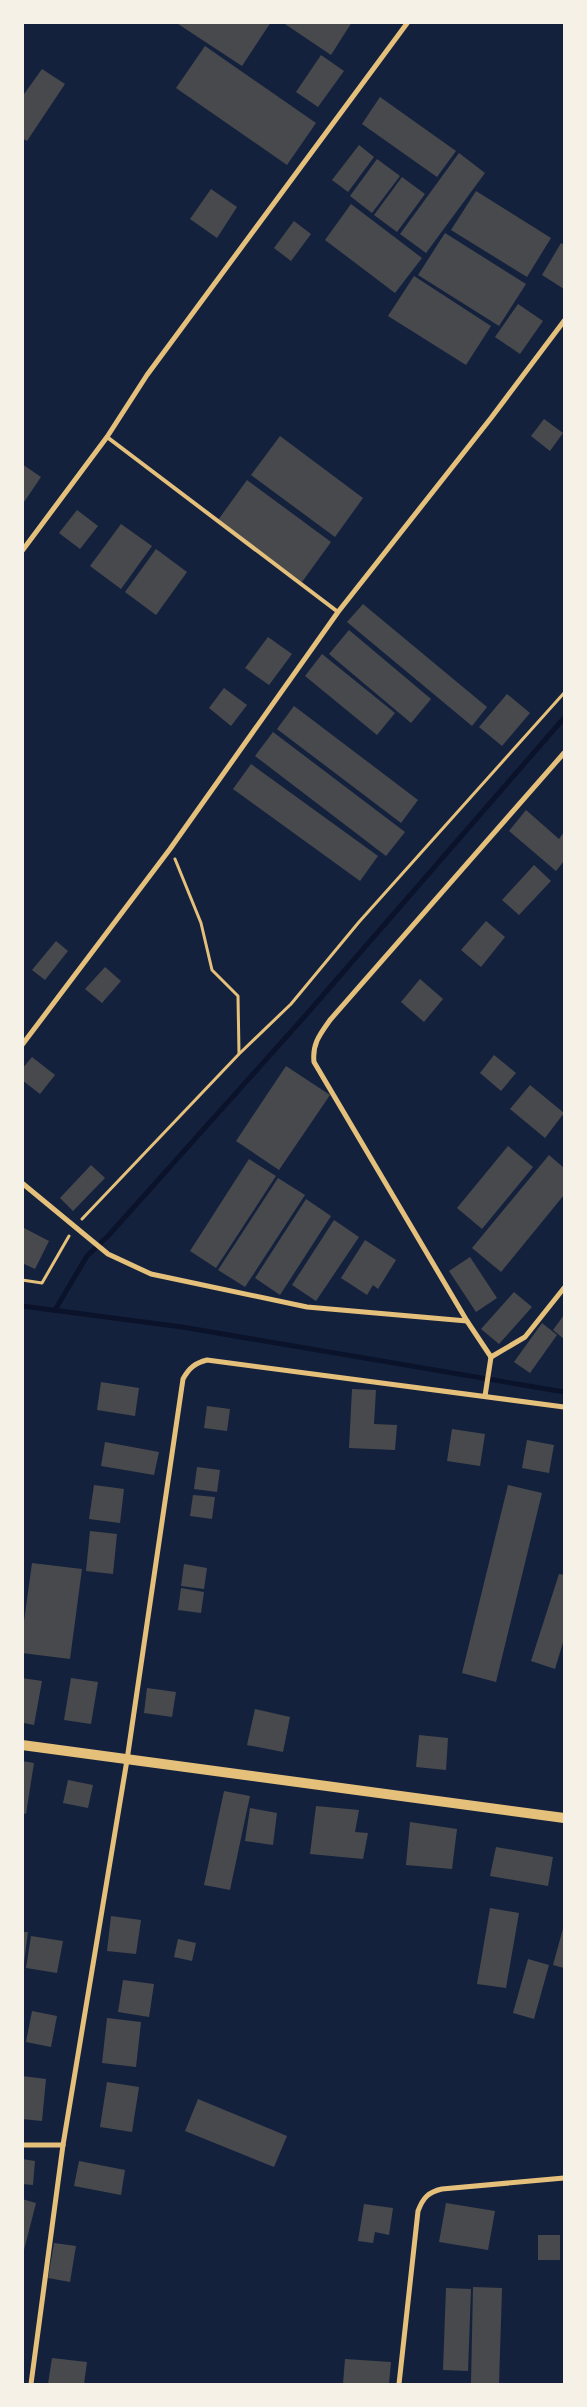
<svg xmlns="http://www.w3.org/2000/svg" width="587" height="2407" font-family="Lato,sans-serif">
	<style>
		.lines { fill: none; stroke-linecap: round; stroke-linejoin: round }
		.stream { stroke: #0b132b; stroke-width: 5 }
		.building { fill: #48494c }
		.path { stroke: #e5c07b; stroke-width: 3 }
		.service { stroke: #e5c07b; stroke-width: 4 }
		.minor { stroke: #e5c07b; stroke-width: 5 }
		.secondary { stroke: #e5c07b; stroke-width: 10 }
	</style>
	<rect width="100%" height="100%" fill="#14213d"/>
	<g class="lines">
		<!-- stream -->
		<g class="stream">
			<polyline points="22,1306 182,1327 564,1392"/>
			<polyline points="55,1310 87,1256 108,1236 305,1016 564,718"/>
		</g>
	</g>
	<!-- building -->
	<g class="building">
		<polygon points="175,22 271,22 242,66"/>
		<polygon points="282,22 352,22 331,55"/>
		<polygon points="205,46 316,123 287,165 176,88"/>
		<polygon points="321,55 344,71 318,107 296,92"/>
		<polygon points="42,69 65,84 27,141 22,138 22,97"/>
		<polygon points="380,97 456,151 437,177 362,124"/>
		<polygon points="359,145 374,157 348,192 332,180"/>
		<polygon points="459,153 485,173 426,253 400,234"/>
		<polygon points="377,159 400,176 372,213 350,196"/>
		<polygon points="402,177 425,194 397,232 374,215"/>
		<polygon points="211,189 237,207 217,238 190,219"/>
		<polygon points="476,191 551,238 527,277 451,230"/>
		<polygon points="351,204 422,258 395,293 325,240"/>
		<polygon points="294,221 311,234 291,261 274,248"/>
		<polygon points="445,233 526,284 499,326 418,275"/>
		<polygon points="561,243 564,245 564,289 542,275"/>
		<polygon points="414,276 491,326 466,365 388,316"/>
		<polygon points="518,304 543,321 520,354 495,337"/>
		<polygon points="544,419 563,433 550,451 531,436"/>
		<polygon points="280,436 363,498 335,537 251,475"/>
		<polygon points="22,464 41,477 24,502 22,501"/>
		<polygon points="247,480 331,542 302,582 218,520"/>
		<polygon points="77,510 98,526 80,549 59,533"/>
		<polygon points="121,524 152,546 121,589 90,566"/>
		<polygon points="156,549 187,572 156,615 125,592"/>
		<polygon points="363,604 487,707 472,726 347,622"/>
		<polygon points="349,630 431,699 411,723 329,654"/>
		<polygon points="268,637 292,654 269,685 245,668"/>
		<polygon points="322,654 395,713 377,735 305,676"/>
		<polygon points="224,688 247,705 231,726 209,708"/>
		<polygon points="507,694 530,713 502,746 479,727"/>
		<polygon points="294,706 418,800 401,823 277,729"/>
		<polygon points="273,732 405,832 386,856 255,756"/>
		<polygon points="251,764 378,856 360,881 233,789"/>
		<polygon points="526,810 559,839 564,832 564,861 556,871 509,831"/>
		<polygon points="534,865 551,881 519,915 502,900"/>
		<polygon points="486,921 505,937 481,967 461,950"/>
		<polygon points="56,941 68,951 45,980 32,970"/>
		<polygon points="105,967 121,981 102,1003 85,989"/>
		<polygon points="420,979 443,999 424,1022 401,1002"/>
		<polygon points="494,1055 516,1073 501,1091 480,1073"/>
		<polygon points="32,1057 55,1075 40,1094 22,1080 22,1069"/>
		<polygon points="286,1066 330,1095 279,1170 236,1141"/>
		<polygon points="530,1085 564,1113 545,1138 510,1109"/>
		<polygon points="508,1146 533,1167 482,1229 457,1208"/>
		<polygon points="549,1155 564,1168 564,1195 501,1272 472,1248"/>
		<polygon points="249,1159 276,1176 216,1268 190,1251"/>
		<polygon points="91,1165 105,1178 73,1211 60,1198"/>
		<polygon points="278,1178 305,1195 245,1287 218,1270"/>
		<polygon points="306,1199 331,1216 280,1295 255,1278"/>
		<polygon points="334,1220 359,1237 316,1301 292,1285"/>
		<polygon points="24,1228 49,1241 35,1269 22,1263"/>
		<polygon points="365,1240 396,1260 378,1289 373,1285 367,1295 341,1278"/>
		<polygon points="470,1257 497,1298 476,1312 449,1271"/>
		<polygon points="514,1292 532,1307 499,1344 481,1329"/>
		<polygon points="564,1315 564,1339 553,1330"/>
		<polygon points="542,1323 557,1335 530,1373 514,1362"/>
		<polygon points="101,1382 139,1388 135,1416 97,1410"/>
		<polygon points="352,1389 376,1390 374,1424 397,1425 395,1450 349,1448"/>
		<polygon points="207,1406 230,1409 227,1431 204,1428"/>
		<polygon points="452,1429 485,1434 480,1466 447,1461"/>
		<polygon points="527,1440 554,1445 549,1473 522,1468"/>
		<polygon points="105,1442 159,1452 154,1475 101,1466"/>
		<polygon points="197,1467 220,1470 217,1492 194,1489"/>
		<polygon points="94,1485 124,1489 120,1523 89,1519"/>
		<polygon points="508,1485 542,1493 496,1682 462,1673"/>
		<polygon points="193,1495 215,1497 212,1519 190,1516"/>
		<polygon points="90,1531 117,1534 113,1574 86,1571"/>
		<polygon points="32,1563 82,1569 70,1659 22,1653 22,1636"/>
		<polygon points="184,1564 207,1568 204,1589 181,1586"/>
		<polygon points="559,1574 564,1575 564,1639 555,1669 531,1661"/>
		<polygon points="181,1588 204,1592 201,1613 178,1610"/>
		<polygon points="22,1678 42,1681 34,1725 24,1723 23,1727"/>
		<polygon points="71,1678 98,1682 91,1724 64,1720"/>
		<polygon points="147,1688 176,1692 172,1717 144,1713"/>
		<polygon points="255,1709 290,1717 283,1752 247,1745"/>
		<polygon points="419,1735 448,1738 446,1770 416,1767"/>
		<polygon points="22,1761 34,1763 26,1814 22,1813"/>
		<polygon points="68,1780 93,1785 88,1808 63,1803"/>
		<polygon points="224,1791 250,1796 230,1890 204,1885"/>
		<polygon points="316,1806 359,1810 355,1832 368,1833 363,1859 310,1854"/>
		<polygon points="250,1808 277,1813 273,1845 245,1841"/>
		<polygon points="410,1822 457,1829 452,1869 406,1865"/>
		<polygon points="496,1847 553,1857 548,1886 490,1876"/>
		<polygon points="490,1908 519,1913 506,1988 477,1984"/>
		<polygon points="111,1916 141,1920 136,1954 107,1951"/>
		<polygon points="564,1925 564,1968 553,1965"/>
		<polygon points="22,1932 28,1932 24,1963 22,1963"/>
		<polygon points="31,1936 63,1941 57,1973 26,1968"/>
		<polygon points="178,1939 196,1943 192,1961 174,1957"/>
		<polygon points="528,1959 549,1965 534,2019 513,2013"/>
		<polygon points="123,1980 154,1984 149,2017 118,2012"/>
		<polygon points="32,2011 57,2016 51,2047 26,2042"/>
		<polygon points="107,2018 141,2022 136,2067 102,2063"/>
		<polygon points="22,2076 46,2079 42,2121 22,2119"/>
		<polygon points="107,2082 139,2087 132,2132 100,2127"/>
		<polygon points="198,2099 287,2136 274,2167 185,2131"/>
		<polygon points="22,2159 35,2161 33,2185 22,2184"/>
		<polygon points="79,2161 125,2170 121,2195 74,2186"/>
		<polygon points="22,2199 36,2203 23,2254 22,2253"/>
		<polygon points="446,2203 495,2211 488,2250 439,2242"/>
		<polygon points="364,2204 393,2208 389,2235 375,2232 373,2243 358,2241"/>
		<rect x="538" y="2235" width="22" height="25"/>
		<polygon points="54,2243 76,2246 70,2282 48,2278"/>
		<polygon points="473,2287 502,2288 499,2384 471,2383"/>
		<polygon points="446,2288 471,2289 468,2371 443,2370"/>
		<polygon points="52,2358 87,2362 84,2384 48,2384"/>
		<polygon points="345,2359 391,2362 389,2384 343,2384"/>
	</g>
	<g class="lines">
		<!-- path -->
		<g class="path">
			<polyline points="175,859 201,923 212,970 238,996 239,1053"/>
			<polyline points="82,1219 239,1054 291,1004 359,922 564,693"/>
			<polyline points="22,1280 42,1283 69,1236"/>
		</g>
		<!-- service -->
		<polyline class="service" points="107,437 338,612"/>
		<!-- minor -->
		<g class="minor">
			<polyline points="22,551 107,437 147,375 408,22"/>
			<polyline points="22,1045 170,849 338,612 491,418 564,321"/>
			<polyline points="22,1183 108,1254 151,1274 307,1307 467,1321"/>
			<path d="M491,1357L467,1321L314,1062C312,1044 320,1034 330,1020L564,753"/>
			<polyline points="491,1357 525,1337 564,1288"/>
			<polyline points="485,1396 491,1357"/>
			<polyline points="22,2145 63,2145"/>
			<path d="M31,2384L63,2145L127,1760L183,1379C189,1368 195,1363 207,1360L564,1407"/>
			<path d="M399,2384L418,2211C423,2198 428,2192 442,2189L564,2178"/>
		</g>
		<!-- secondary -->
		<polyline class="secondary" points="22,1745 564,1818"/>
	</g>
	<!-- border -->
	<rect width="587" height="2407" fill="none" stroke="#f6f1e7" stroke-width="48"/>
</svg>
